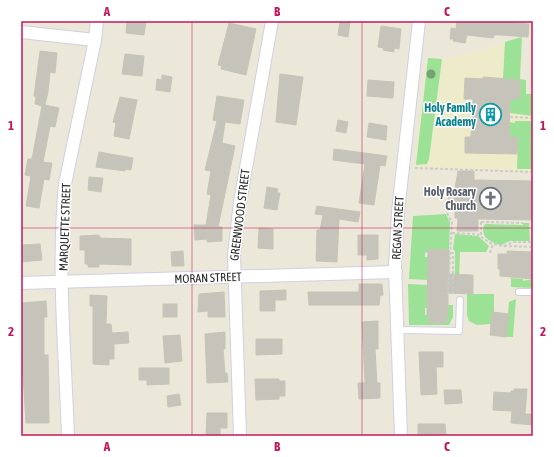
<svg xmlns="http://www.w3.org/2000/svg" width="554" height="457" font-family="'Asap Condensed',sans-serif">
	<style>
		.education { fill: #edebc9 }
		.green { fill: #9ce296 }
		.building { fill: #c6c4ba; stroke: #c6c4b4 }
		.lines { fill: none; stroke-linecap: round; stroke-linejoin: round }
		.service-casing { stroke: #d1cfe2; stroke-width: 8 }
		.minor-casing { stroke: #d1cfe2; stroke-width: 14 }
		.path { stroke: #cbcbcb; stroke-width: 2; stroke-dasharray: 3 2; stroke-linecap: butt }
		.service { stroke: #fff; stroke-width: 6 }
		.minor { stroke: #fff; stroke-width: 12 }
		.tree { fill: #78a072 }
		.grid { fill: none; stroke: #c2185b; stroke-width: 1; stroke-opacity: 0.55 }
		.labels { text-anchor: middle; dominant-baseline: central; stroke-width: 3; stroke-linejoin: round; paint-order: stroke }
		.culture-label { font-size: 12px; font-weight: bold; fill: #0d838f; stroke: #fff; text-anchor: end }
		.worship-label { font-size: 12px; font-weight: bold; fill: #5b616d; stroke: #fff; text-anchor: end }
		.street-label { font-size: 12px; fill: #282828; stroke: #fff }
		.neatline { fill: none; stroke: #c2185b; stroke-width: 1.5 }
		.grid-label { font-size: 13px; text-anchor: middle; font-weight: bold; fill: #c2185b }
	</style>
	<rect width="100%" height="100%" fill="#ebe8da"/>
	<!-- education -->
	<polygon class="education" points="522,37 520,79 526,80 526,94 533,94 533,172 415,168 427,58 442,59 470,54"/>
	<!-- green -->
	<g class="green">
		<polygon points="522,37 520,79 526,80 526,94 533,94 533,116 510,113 510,99 520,99 520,80 503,79 505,42"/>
		<polygon points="428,58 442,59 429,159 427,164 416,165"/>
		<polygon points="515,121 533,121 533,169 517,169 518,137 509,137 509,122 515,123"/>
		<polygon points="446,214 450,222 449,250 428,249 428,252 425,253 425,257 428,257 428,280 409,279 413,216"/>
		<path d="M529,220L530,241H510L501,245C491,243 478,236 485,224L523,225V223H529Z"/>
		<polygon points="455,234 478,236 489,246 486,252 460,252 459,281 455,281 455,251 453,249"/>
		<polygon points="511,278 523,279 523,281 533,279 533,288 511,287"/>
		<polygon points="408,284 428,285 427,308 425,308 425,315 429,315 429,323 445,323 448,305 453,305 453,317 449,325 409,325"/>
		<polygon points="467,294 494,294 494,312 492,313 491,324 477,325 469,321 467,315"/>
		<polygon points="516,299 513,337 506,337 509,302"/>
	</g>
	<!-- building -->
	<g class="building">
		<polygon points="127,21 146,21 144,35 126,33"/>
		<polygon points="340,21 350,21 348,37 338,35"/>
		<polygon points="457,21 514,21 514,23 529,24 528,37 501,35 494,35 493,38 467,35 465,43 453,41 454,39 450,39 451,28 456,29"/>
		<polygon points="229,23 256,29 246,75 221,69 222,66 218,65"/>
		<polygon points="381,26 401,29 399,49 394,48 394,52 383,50 384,48 378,47"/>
		<polygon points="40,51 57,53 55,73 50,72 48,92 45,105 59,108 55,127 50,126 43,162 52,163 49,180 44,179 39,208 26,206 31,176 25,175 28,159 32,159 42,106 35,104 36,97 34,96"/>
		<polygon points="125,54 144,56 142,76 122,74"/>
		<polygon points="280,74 303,77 296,125 276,122"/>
		<polygon points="162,75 172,77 170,92 156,90 157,79 162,80"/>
		<polygon points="483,77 520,80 520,99 510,99 509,137 518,137 517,154 465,153 465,137 471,137 473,99 464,99 465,78 483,79"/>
		<polygon points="368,80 394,82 393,98 367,96"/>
		<polygon points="217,96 244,100 240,124 225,122 222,143 235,146 218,227 222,227 222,241 207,242 207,239 195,240 194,225 206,225 211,195 207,194 211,171 205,170 217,121 213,120"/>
		<polygon points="120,97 137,100 129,139 114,136 116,123 113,122"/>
		<polygon points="338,120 348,122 346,133 336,131"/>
		<polygon points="369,123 387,126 386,140 367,137"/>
		<polygon points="334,149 387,156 385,166 380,165 374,205 359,203 365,164 333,160"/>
		<polygon points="99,152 133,158 131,170 125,169 125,171 96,167"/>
		<polygon points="458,171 474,171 474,180 533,181 533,220 478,219 478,231 457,231 458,218 455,218 455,212 448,203 449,195 455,188"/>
		<polygon points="89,177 103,178 101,192 88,190"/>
		<polygon points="267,187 278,189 277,193 280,193 277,210 264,208"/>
		<polygon points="317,206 360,212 358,222 339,219 337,262 316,261 317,230 320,230 323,215 315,214"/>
		<polygon points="259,228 273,229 273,249 258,248"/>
		<polygon points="99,235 100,238 131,239 131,265 99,264 99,267 88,267 88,264 85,264 85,250 80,250 80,236"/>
		<polygon points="358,235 378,235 378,259 367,260 367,255 358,255"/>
		<polygon points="40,244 42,260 21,262 21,245"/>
		<polygon points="428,249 449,250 449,274 473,275 473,294 448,293 448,317 446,317 446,323 429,323 429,315 427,315"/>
		<polygon points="183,251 184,266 172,266 171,252"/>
		<polygon points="507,251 533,252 533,279 500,276 500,269 498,269 498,254 507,254"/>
		<polygon points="359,284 382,284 383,295 380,296 379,305 309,305 308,292 359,292"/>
		<polygon points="286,290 286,300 275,300 275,311 260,311 260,291"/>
		<polygon points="224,292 225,317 208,317 208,311 198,312 199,294"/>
		<polygon points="90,295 107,296 106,324 111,324 112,333 128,332 129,343 114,344 114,359 109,359 109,365 93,364 93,306 90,306"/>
		<polygon points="46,301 47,317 44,317 44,355 48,355 49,423 26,423 21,344 21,303"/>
		<rect x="163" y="304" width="14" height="13"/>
		<polygon points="492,312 509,314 506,337 490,335"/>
		<polygon points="378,321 378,349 375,349 377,383 380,383 380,398 359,399 358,383 365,383 362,322"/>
		<polygon points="225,332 225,349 223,349 225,373 227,373 228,382 207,383 205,334"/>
		<polygon points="180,335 182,361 165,363 163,336"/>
		<polygon points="256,339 282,339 282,354 256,355"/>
		<polygon points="419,352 443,352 443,367 436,367 437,394 421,395"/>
		<polygon points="139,368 169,368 169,384 147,385 147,380 139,380"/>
		<polygon points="255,379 279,379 279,381 285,381 285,396 279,396 279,399 256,400"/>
		<polygon points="514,389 527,389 525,414 533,414 533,425 511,423 512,411 493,410 494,392 511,393 511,391 514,391"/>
		<polygon points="444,390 461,390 462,403 445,404"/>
		<polygon points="179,394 181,405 168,407 167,396"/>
		<polygon points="207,413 227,413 227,428 220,428 220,436 206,436"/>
		<polygon points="418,424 445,424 446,436 418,436"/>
	</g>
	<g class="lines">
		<defs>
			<g id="service">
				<polyline points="519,292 533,292"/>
				<polyline points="398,330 459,331 460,300"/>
			</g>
			<g id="minor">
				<polyline points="21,32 95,40"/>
				<polyline points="21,283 396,272"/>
				<path d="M68,436C65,353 57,267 65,184L95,40L97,21"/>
				<polyline points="240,436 234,255 240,202 272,21"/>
				<polyline points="401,436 395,267 398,212 419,21"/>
			</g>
		</defs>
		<!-- service casing -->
		<use href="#service" class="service-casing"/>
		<!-- minor casing -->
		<use href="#minor" class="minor-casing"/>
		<!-- path -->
		<g class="path">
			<polyline points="510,117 533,118"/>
			<polyline points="415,168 533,172"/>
			<polyline points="447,213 452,222 448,293"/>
			<polyline points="481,222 523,223"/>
			<polyline points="452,233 477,234 490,243 503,246 514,242 532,242 533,220"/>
			<polyline points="481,235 481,220"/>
			<polyline points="504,246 533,247"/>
			<polyline points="532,252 532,242"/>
			<polyline points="451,253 453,253 453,294"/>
			<polyline points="490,253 493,244"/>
		</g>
		<!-- service -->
		<use href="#service" class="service"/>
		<!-- minor -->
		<use href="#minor" class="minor"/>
	</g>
	<!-- trees -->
	<circle class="tree" cx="431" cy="74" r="4.5"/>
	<!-- grid -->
	<path class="grid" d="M192,21V436M362,21V436M21,228H533"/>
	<!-- icons -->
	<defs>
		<symbol id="building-ring" viewBox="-11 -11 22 22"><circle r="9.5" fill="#fff" stroke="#0f9aa8" stroke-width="1.5"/><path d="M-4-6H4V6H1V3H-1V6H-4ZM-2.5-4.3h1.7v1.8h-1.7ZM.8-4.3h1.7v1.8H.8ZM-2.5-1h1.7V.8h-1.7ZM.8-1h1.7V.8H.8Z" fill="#0f9aa8"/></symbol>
		<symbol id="church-ring" viewBox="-11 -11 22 22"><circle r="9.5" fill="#fff" stroke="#6b7280" stroke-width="1.5"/><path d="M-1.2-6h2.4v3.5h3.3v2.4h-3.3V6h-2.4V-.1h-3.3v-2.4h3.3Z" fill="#6b7280"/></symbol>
	</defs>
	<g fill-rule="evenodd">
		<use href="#building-ring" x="478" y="102" width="25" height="25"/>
		<use href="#church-ring" x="478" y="186" width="25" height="25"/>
	</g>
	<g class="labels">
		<!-- culture labels -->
		<g class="culture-label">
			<text x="476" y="108">Holy Family<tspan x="476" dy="14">Academy</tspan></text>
		</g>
		<!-- worship labels -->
		<g class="worship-label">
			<text x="476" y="192">Holy Rosary<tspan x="476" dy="14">Church</tspan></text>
		</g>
		<!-- street labels -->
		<g class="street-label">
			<text transform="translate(240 215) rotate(-83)">GREENWOOD STREET</text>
			<text transform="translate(65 227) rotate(-88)">MARQUETTE STREET</text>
			<text transform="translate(398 228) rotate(-87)">REGAN STREET</text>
			<text transform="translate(208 278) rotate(-2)">MORAN STREET</text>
		</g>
	</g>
	<!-- border -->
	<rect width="554" height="457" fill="none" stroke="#ffffff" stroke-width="44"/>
	<rect x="22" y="22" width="510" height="413" class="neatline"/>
	<g class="grid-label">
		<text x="107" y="16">A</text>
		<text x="277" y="16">B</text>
		<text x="447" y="16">C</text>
		<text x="11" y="130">1</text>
		<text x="543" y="130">1</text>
		<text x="11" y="336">2</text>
		<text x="543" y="336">2</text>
		<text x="107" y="451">A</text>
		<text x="277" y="451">B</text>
		<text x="447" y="451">C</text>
	</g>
</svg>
